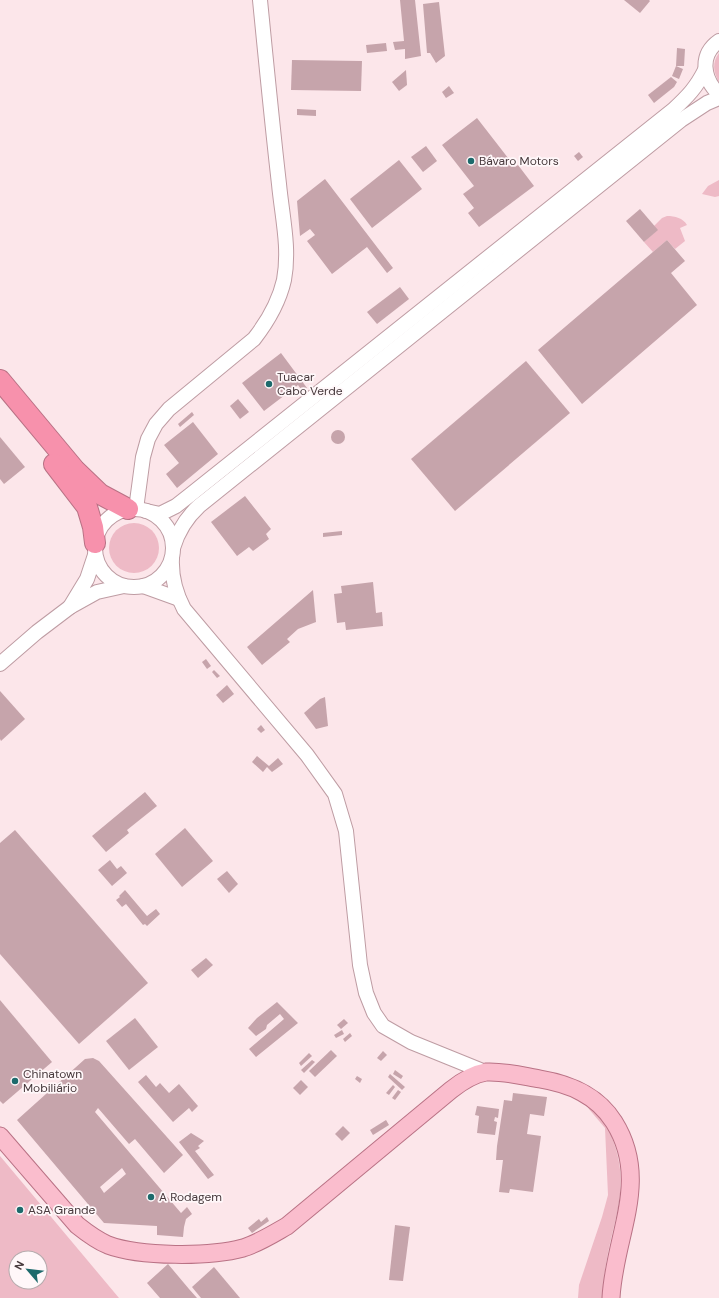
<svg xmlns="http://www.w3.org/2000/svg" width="719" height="1298" font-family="'DM Sans',sans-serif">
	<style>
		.green { fill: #eebac6; fill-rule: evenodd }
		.building { fill: #c6a4ab; fill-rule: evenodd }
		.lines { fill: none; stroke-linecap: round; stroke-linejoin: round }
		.minor-casing { stroke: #be9ca3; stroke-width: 16 }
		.major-casing { stroke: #b97285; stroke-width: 19 }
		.highway-casing { stroke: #b97285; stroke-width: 22 }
		.minor { stroke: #fff; stroke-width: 14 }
		.major { stroke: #fabdcd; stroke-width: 17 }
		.highway { stroke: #f791ac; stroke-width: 20 }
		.poi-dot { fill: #1d6a6c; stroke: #fff7f9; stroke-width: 1.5 }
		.labels { text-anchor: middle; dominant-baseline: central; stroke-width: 3.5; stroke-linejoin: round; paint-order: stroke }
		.poi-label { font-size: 12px; fill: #47393c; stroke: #fff7f9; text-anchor: start }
	</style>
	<rect width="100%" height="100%" fill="#fce6ea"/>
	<!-- green -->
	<g class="green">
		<path d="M719,53V82C713,72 712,62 719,53Z"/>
		<polygon points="719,180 719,196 715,197 702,194 708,186"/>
		<path d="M667,216C675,216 683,218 687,225L680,228L685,241L675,249L667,240L653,252L644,242L657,230L654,226L662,218Z"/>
		<circle cx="134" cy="548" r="25"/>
		<path d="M588,1108C605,1118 608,1125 614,1143C630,1189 613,1220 606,1264C604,1275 604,1287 604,1298H578L579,1285L602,1217L608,1195L605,1128Z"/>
		<path d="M0,1156L119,1298H0ZM16,1258H40V1282H16Z"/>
	</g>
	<!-- building -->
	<g class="building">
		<polygon points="400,0 415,0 421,56 405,59 405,49 395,50 393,42 404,41"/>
		<polygon points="624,0 649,0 650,1 640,13"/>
		<polygon points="439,2 445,56 436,63 430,53 427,53 423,4"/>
		<polygon points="386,43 387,51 367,53 366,45"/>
		<polygon points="677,48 685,49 684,66 676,66 683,69 679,79 672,76 676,66"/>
		<polygon points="292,60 362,61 361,91 291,90"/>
		<polygon points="406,70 407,85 399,91 392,82"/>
		<polygon points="671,77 677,82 674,87 654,103 648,95"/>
		<polygon points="449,86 454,93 446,98 442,92"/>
		<polygon points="297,109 316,110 316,116 297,115"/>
		<polygon points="477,118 515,167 518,165 534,186 479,227 468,213 474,208 463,194 474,186 442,145"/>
		<polygon points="426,146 437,161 423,172 411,157"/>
		<polygon points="579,152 583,157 578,161 574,156"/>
		<polygon points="399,160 422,189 372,228 350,199"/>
		<polygon points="325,179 393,268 387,273 367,247 332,274 307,241 315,235 310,229 300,236 297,201"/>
		<polygon points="640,209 658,230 644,242 626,221"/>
		<polygon points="667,240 685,261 671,273 697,305 582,404 538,350"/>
		<polygon points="400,287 409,299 377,324 367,312"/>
		<polygon points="281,353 307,388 303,392 298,385 264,411 242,383"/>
		<polygon points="526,361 570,413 455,511 411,459"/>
		<polygon points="238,399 249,412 240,419 230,406"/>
		<polygon points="192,412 194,415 180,427 178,424"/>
		<polygon points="193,422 218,454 177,488 166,474 179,463 164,445"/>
		<circle cx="338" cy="437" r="7"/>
		<polygon points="0,437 25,467 4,484 0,479"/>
		<polygon points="245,496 271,529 266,534 269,539 253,551 249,547 237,556 211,522"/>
		<polygon points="342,531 342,535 323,537 323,533"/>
		<polygon points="373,582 376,613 382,612 383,626 346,630 345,622 337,623 334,594 342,593 341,586"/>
		<polygon points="313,590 316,622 298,629 287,639 290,642 262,665 247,647"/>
		<polygon points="206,659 211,666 207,669 202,662"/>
		<polygon points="214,670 220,676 217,678 212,672"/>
		<polygon points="227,685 234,694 223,703 216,695"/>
		<polygon points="0,691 25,719 1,741 0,739"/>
		<polygon points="325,697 328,726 316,729 304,713 320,699"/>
		<polygon points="261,725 265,730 261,733 257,729"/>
		<polygon points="257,756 269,766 278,758 283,764 272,772 267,767 263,772 252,762"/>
		<polygon points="145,792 157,806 127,830 129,833 106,852 92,836"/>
		<polygon points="185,828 213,861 182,887 155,854"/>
		<polygon points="15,830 148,983 79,1044 0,954 0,843"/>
		<polygon points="110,860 117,869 121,866 127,873 112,886 98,870"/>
		<polygon points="227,871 238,884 229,893 217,879"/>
		<polygon points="125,890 147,916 156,909 160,914 147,926 145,924 143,925 126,904 122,907 116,900 120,897 119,896"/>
		<polygon points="206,958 213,965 198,978 191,970"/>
		<polygon points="0,1000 52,1062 3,1104 0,1101"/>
		<polygon points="277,1002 298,1023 256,1057 249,1049 284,1019 280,1014 267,1025 266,1029 256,1036 248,1028 257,1018"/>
		<polygon points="135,1018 158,1047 129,1070 106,1041"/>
		<polygon points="344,1019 348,1023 341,1029 337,1025"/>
		<polygon points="342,1030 344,1034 336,1038 334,1035"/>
		<polygon points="350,1033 352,1036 345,1042 343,1039"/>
		<polygon points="331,1050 337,1056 315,1077 309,1071"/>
		<polygon points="383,1051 387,1055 381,1061 377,1058"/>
		<polygon points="309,1053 312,1056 301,1066 299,1063"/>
		<path d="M93,1058L99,1061L183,1155L164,1173L135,1139L129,1144L98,1108L95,1112L181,1213L187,1207L192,1214L186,1219L184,1227L183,1237L157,1235V1226L104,1223L17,1120L85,1059ZM122,1168L126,1174L104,1193L100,1187Z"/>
		<polygon points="312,1060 315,1062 304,1073 301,1070"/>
		<polygon points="395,1070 403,1076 401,1079 393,1074"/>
		<polygon points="390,1074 405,1087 402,1090 388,1077"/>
		<polygon points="146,1075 156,1087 160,1083 169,1093 179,1084 198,1106 192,1112 189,1108 173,1122 138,1082"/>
		<polygon points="357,1076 362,1079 360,1083 355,1079"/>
		<polygon points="301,1080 308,1087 300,1095 293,1088"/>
		<polygon points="393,1085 395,1087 389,1095 386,1093"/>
		<polygon points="398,1090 401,1092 395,1100 392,1098"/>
		<polygon points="513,1093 547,1097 544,1116 530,1114 527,1134 541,1136 533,1192 510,1189 509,1193 499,1192 503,1160 496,1160 497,1146 504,1100 512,1101"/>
		<polygon points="477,1106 499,1109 498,1118 495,1117 494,1121 497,1122 495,1135 477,1133 479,1116 475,1115"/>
		<polygon points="386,1120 389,1125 373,1135 370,1130"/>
		<polygon points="343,1126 350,1133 342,1141 335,1134"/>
		<polygon points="191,1133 204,1141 198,1146 200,1148 195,1151 214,1175 208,1179 179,1142"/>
		<polygon points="267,1217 269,1221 252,1233 248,1228 259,1219 261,1222"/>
		<polygon points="395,1225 410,1227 403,1281 389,1280"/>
		<polygon points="168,1264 189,1289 197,1298 160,1298 147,1283"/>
		<polygon points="214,1267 240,1298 201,1298 192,1287"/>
	</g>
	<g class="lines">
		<defs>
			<g id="minor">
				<path d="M719,41C699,55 703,79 719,94"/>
				<path d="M136,509L143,457L148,439L156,424L169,409L254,339C268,321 279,302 284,280C290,248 282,216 279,184C272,123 266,61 260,0"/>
				<circle cx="134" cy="548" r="39"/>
				<path d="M146,511L160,514L176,506L190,495L673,110C688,96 696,88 705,70"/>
				<path d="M173,548C178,531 186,518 199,506L681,120L707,103L719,98"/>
				<polyline points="95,555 87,579 70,607 97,592 124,586"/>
				<path d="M172,558C171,577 175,592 184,609L307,755L335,794L346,831L360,965L366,993L374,1013L383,1026L411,1042L485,1072"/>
				<polyline points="143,586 179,599"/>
				<polyline points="0,664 37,632 70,607"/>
			</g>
			<path id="major" d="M0,1136L77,1225C87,1233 96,1240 108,1245C140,1257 210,1257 243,1248C259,1243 273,1234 287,1226L451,1090C461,1082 474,1074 486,1072C504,1071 523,1076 540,1079C570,1084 597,1095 614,1122C651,1181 614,1236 611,1298"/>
			<g id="highway">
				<polyline points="0,380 75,470 100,494 128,509"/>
				<polyline points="54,464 87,507 93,527 95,543"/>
			</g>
		</defs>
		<!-- minor casing -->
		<use href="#minor" class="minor-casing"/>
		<!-- major casing -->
		<use href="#major" class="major-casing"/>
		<!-- highway casing -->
		<use href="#highway" class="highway-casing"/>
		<!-- minor -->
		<use href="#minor" class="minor"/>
		<!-- major -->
		<use href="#major" class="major"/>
		<!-- highway -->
		<use href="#highway" class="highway"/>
	</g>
	<!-- markers -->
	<g class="poi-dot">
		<circle cx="471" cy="161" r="4"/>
		<circle cx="269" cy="384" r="4"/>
		<circle cx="15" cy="1081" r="4"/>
		<circle cx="151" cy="1197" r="4"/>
		<circle cx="20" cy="1210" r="4"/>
	</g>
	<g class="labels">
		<!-- poi labels -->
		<g class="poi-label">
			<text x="479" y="161">Bávaro Motors</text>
			<text x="277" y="377">Tuacar<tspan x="277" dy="14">Cabo Verde</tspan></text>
			<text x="23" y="1074">Chinatown<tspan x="23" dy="14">Mobiliário</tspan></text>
			<text x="159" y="1197">A Rodagem</text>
			<text x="28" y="1210">ASA Grande</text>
		</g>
	</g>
	<!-- north arrow -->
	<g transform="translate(28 1270) rotate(298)"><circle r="19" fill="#fff7f9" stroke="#b5abad"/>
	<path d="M0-3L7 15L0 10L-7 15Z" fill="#1d6a6c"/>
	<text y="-6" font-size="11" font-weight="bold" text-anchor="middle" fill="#47393c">N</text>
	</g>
</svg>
